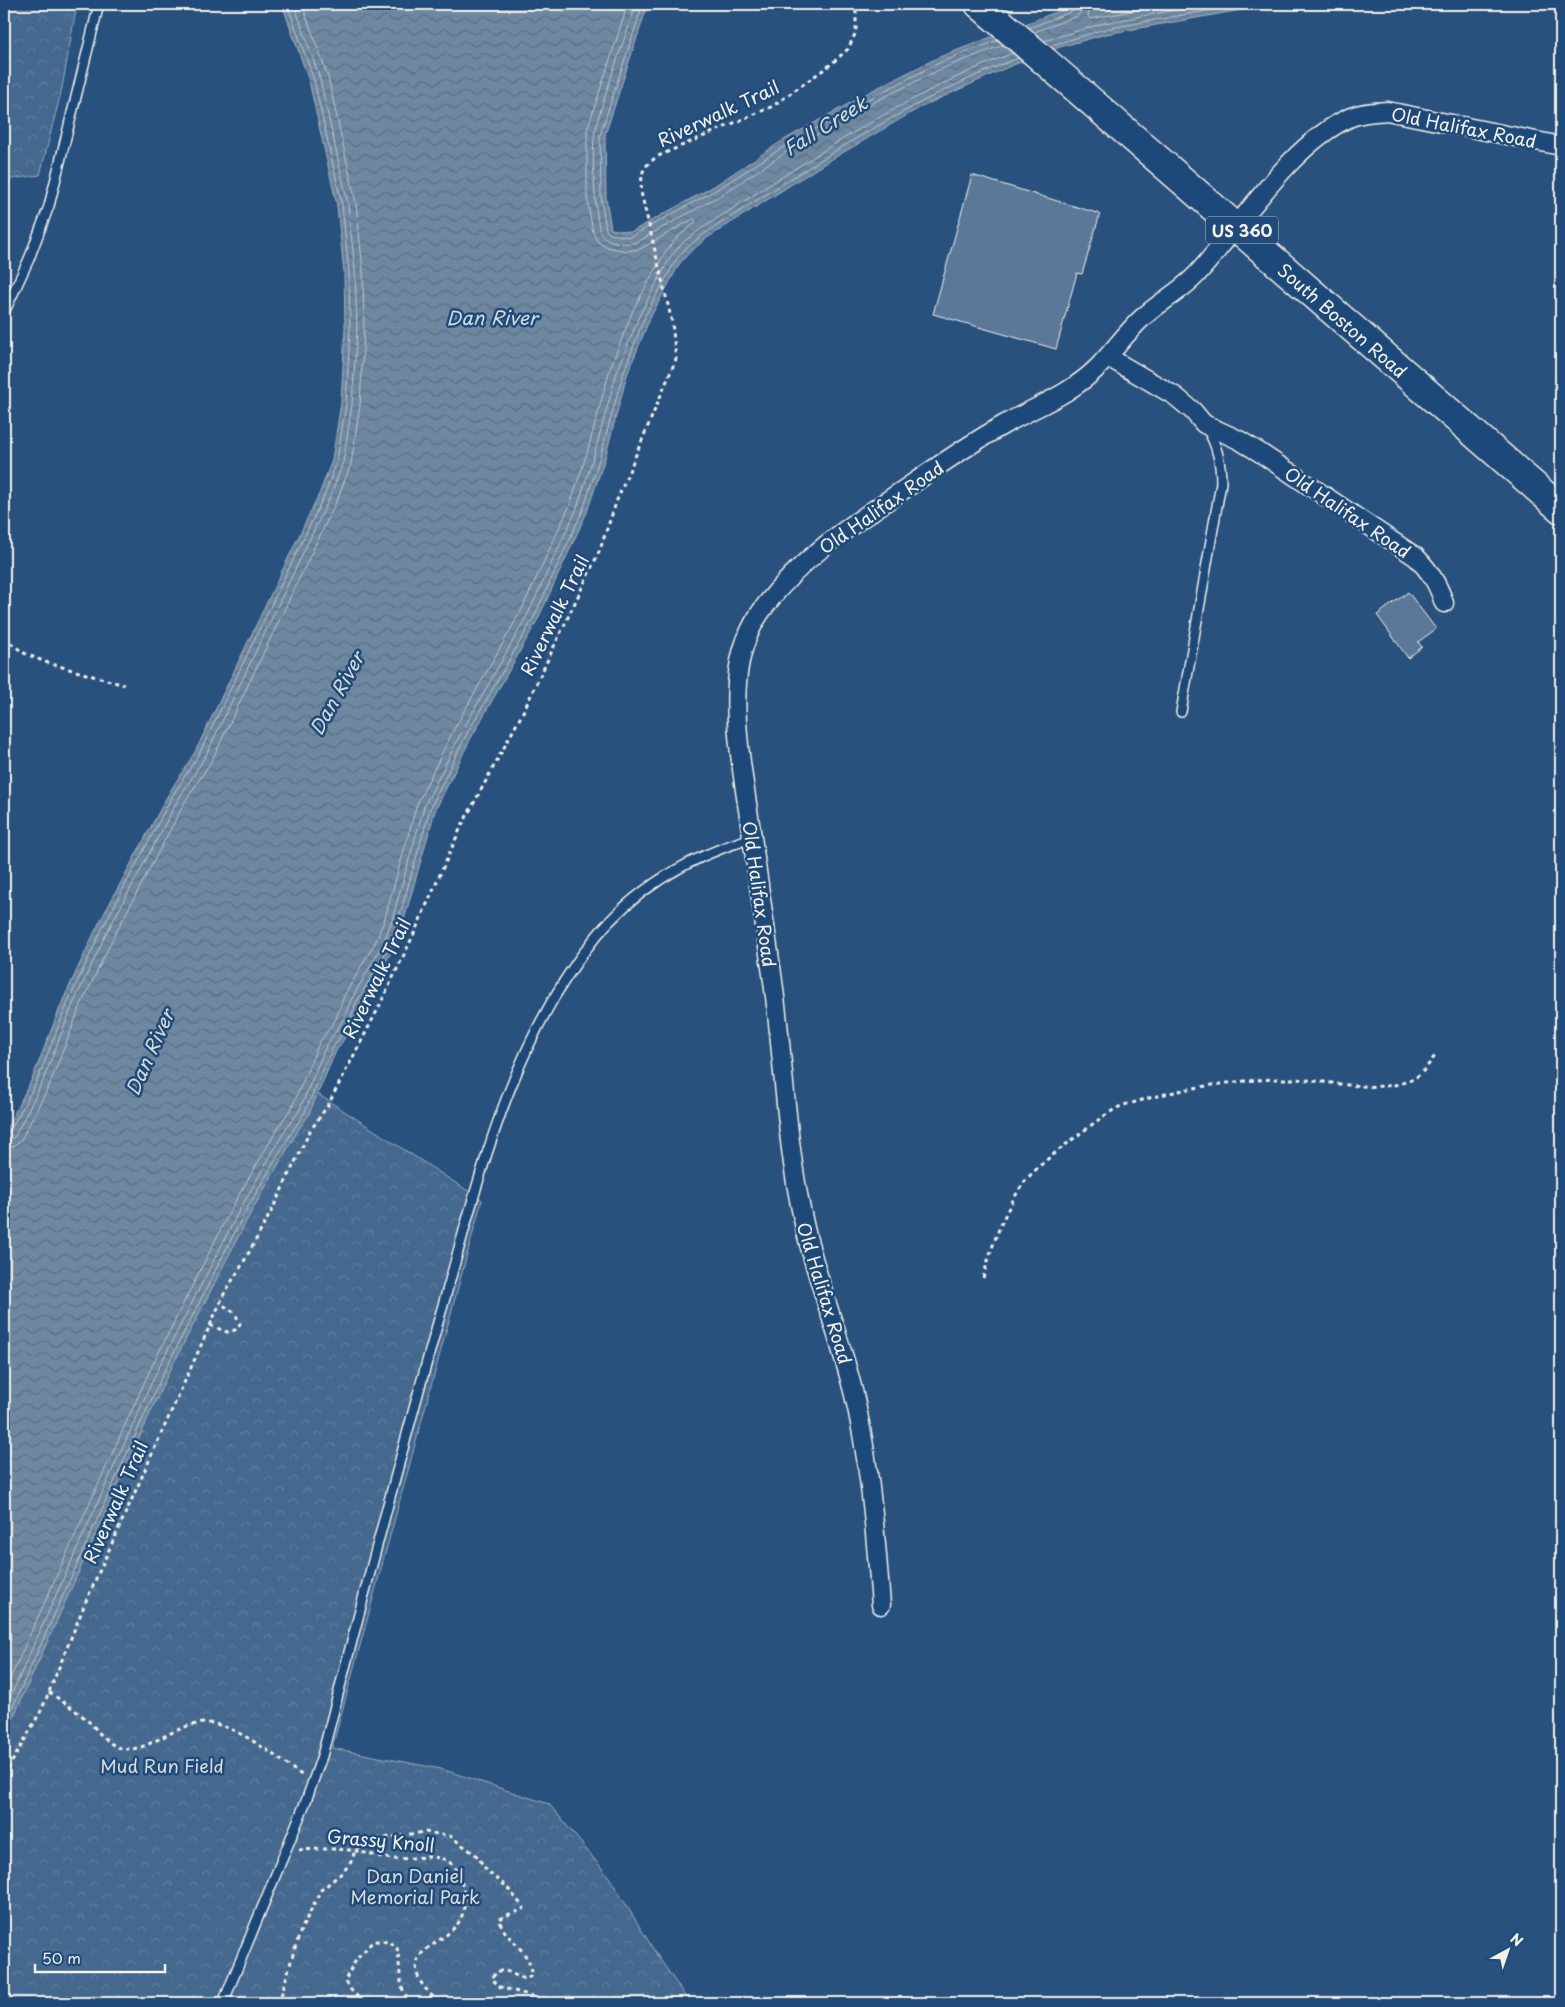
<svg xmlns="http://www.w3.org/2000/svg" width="1565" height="2007" font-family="'Playpen Sans',sans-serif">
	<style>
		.forest { fill: url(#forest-crowns); stroke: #9cacbb }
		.water { fill: url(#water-waves); stroke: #a4b2be }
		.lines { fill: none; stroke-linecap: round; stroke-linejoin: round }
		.shore { stroke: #bec7cc; stroke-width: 1 }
		.building { fill: #5b7899; stroke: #f4f1e8 }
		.service-casing { stroke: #f4f1e8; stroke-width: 12 }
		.minor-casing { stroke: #f4f1e8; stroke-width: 21 }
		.primary-casing { stroke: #f4f1e8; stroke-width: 31 }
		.path { stroke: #f4f1e8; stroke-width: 3; stroke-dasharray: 4 4; stroke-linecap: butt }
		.service { stroke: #1f4a7a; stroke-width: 9 }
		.minor { stroke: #1f4a7a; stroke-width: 18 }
		.primary { stroke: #1f4a7a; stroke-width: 28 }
		.labels { text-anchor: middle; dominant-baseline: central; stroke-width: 5; stroke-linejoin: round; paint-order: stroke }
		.shield { fill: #1f4a7a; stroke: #b4bfc7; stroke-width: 1 }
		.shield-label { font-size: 16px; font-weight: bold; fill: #f4f1e8 }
		.street-label { font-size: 18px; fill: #f4f1e8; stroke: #1f4a7a }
		.park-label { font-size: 18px; fill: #dadcda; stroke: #1f4a7a }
		.water-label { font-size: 19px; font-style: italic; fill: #d9dcda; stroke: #1f4a7a }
	</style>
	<defs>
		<pattern id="forest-crowns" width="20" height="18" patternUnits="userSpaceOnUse" patternTransform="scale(1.25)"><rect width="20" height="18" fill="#45688e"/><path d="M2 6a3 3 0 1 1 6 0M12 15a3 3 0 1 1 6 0" fill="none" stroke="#607e9e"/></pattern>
		<pattern id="water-waves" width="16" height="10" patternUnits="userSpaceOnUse" patternTransform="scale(1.25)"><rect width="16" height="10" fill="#6e88a2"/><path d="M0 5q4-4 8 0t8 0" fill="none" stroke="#5f6e7d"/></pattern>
	</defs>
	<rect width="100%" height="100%" fill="#28517e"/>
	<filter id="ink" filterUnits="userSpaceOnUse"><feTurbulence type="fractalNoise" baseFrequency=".02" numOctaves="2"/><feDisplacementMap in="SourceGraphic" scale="10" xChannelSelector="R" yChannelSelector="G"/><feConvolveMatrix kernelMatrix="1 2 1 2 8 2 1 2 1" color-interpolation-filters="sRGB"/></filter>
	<g filter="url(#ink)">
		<!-- forest -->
		<g class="forest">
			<polygon points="4,4 77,4 62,88 40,175 4,180"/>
			<polygon points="307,1087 482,1200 332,1748 441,1769 549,1804 609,1877 657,1955 690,2003 4,2003 4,1732 113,1481"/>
		</g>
		<!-- water -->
		<polygon class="water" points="282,4 648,4 605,135 606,197 611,229 631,232 714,186 782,141 873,90 937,58 1077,4 1275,4 1106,34 1060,47 1008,67 921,107 827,162 707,238 690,252 680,263 650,318 627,375 605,458 587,512 538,619 470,740 435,811 402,927 393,949 361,1005 352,1027 336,1051 308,1116 297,1132 250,1214 166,1378 4,1738 4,1133 32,1079 63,1000 97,927 169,793 195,752 320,492 332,460 341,403 345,329 344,272 337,206 309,81"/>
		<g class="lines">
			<!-- shore -->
			<g class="shore">
				<path d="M636,4C623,45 605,90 595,131C591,146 595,222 601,234C606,243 628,245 637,242L719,196L788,151L878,100L941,69L1003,45"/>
				<polyline points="643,4 600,135 601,197 606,230 610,234 630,237 716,190 785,146 876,95 939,63 998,40"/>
				<polyline points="1091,4 1088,16 1090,19 1167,4"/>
				<polyline points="1029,28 1073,11 1077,4"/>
				<polyline points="1035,32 1077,16 1082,11 1083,4"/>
				<polyline points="1044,41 1104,23 1209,4"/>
				<polyline points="1050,46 1105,29 1244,4"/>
				<polyline points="4,1134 10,1131 37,1081 68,1002 102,929 173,795 199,754 325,494 337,461 346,404 350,329 349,272 342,205 314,80 287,4"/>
				<polyline points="4,1141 10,1140 15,1136 42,1083 73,1004 107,932 179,798 205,757 330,497 343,463 352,405 357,329 355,271 348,204 320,79 294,4"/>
				<polyline points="4,1148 14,1146 21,1140 49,1086 80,1007 114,936 185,802 212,760 337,500 351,464 360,405 364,329 363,271 356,203 328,77 302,4"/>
				<polyline points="4,1692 150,1370 233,1205 281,1123 292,1107 319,1043 336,1019 344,996 376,941 384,921 417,804 453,731 521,611 570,505 587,453 610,369 633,310 665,252 677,238 696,222 695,220 693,219 640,249 627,251 606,247 598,242 593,232 587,198 587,130 628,4"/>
				<path d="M4,1711L156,1373L240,1209L287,1127L299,1111L326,1046L342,1022L351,1000L383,944L391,923L424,807L460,735L528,614L577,508L594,455L617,372L640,314L671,256L682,243L701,229C801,165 901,96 1013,53"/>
				<path d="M4,1726L162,1376L245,1212L293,1130L304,1114L332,1049L348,1025L356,1003L389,947L397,925L430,809L465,737L534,617L583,510L600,457L623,374L645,316L676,260L686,248L704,234C805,170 906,101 1018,58"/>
			</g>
		</g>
		<!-- building -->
		<g class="building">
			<polygon points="972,175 1100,214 1082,274 1077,273 1056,349 933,314"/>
			<polygon points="1408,592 1436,629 1418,642 1422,647 1408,658 1377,615"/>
		</g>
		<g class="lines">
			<defs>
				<g id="service">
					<polyline points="4,313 29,259 49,206 99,4"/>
					<path d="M1181,712L1221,483C1221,463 1218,446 1207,429"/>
					<path d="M223,2003L306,1801L322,1756C361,1606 400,1454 443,1305C479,1179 510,1044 594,939C635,888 689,857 752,838"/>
				</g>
				<g id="minor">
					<path d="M1108,357L1175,396L1193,411L1204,424L1239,440L1259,452L1416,557C1430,571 1438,584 1444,603"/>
					<path d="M881,1605C876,1541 871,1476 858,1413C845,1347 817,1285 803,1219C785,1139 784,1056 772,974C764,919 756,865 748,810C742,771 734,722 737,683C739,655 748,628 765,606C804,554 859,520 912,484C942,463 973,442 1005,424C1037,406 1071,394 1098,367C1113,352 1125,334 1141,319C1159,302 1182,291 1198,273C1241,225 1291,143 1351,117C1363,112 1374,112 1387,111L1561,146"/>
				</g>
				<g id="primary">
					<path id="s1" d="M979,4L1561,509"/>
				</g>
			</defs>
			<!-- service casing -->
			<use href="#service" class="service-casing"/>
			<!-- minor casing -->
			<use href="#minor" class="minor-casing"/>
			<!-- primary casing -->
			<use href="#primary" class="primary-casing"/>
			<!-- path -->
			<g class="path">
				<polyline points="4,638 24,653 45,662 124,685"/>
				<path d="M983,1278C992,1245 1003,1213 1023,1184C1034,1169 1050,1157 1064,1146C1081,1133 1098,1119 1117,1108C1124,1104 1134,1103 1142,1100C1188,1087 1247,1078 1295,1079C1328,1081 1381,1094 1411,1080C1422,1075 1428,1065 1435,1056"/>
				<polyline points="210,1325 227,1332 235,1330 240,1324 235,1313 220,1303"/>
				<path d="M49,1692C62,1701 74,1709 86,1719C97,1729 106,1744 121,1748C138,1752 152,1742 167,1735C181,1728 199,1720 215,1724C244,1730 278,1759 303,1776"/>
				<polyline points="4,1776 42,1709 86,1601 225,1292 242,1265 271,1212 310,1131 328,1105 377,1011 412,938 461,827 521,716 599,552 617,500 676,359 672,322 641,192 642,174 645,167 656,157 773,106 830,65 848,49 856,32 856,12 852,4"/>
				<path d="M299,1850C318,1849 337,1848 356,1851C368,1853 381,1858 393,1859C421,1860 453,1845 462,1884C464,1895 466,1907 461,1918C452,1938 420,1947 417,1962C413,1979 429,1993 440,2003"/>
				<path d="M279,2003L294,1951L301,1930L321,1890L343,1872L351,1862L355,1851L370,1840L425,1832L450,1836L476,1855L488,1872L506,1886L524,1908C516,1914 506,1913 499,1920C501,1924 503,1930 507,1934C517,1946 532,1958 532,1975L527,1979C515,1978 508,1967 496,1972L492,1979L500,1987L543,1999L548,2003"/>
				<path d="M364,2003L351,1990L345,1980L356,1960L373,1941L390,1942L397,1948C401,1965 397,1990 411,2003"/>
			</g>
			<!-- service -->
			<use href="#service" class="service"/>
			<!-- minor -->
			<use href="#minor" class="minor"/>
			<!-- primary -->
			<use href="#primary" class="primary"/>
		</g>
	</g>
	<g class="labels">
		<!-- shield labels -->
		<rect class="shield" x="1206" y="216.5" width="72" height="27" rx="4"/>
		<g class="shield-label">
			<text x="1242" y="230">US 360</text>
		</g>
		<!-- street labels -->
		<g class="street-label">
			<text transform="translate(718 113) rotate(-25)">Riverwalk Trail</text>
			<text transform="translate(1464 127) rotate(11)">Old Halifax Road</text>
			<text stroke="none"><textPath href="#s1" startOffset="482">South Boston Road</textPath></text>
			<text transform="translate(881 507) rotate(-35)">Old Halifax Road</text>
			<text transform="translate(1348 512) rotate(34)">Old Halifax Road</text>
			<text transform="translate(554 615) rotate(-64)">Riverwalk Trail</text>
			<text transform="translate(760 894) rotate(82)">Old Halifax Road</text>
			<text transform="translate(376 978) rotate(-64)">Riverwalk Trail</text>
			<text transform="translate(825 1293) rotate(73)">Old Halifax Road</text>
			<text transform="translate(115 1502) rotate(-66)">Riverwalk Trail</text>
			<text transform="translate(381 1840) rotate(5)">Grassy Knoll</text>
		</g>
		<!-- park labels -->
		<g class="park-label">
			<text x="162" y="1765">Mud Run Field</text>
			<text x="415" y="1875">Dan Daniel<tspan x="415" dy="21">Memorial Park</tspan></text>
		</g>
		<!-- water labels -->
		<g class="water-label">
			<text transform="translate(825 125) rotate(-32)">Fall Creek</text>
			<text x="492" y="317">Dan River</text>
			<text transform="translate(336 693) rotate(-61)">Dan River</text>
			<text transform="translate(149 1052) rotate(-66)">Dan River</text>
		</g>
	</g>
	<!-- margin -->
	<rect width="1565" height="2007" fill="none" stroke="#1f4a7a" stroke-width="20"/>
	<rect x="10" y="10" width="1545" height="1987" fill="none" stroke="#f4f1e8" stroke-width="2" filter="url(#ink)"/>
	<!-- north arrow -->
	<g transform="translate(1508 1950) rotate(40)" stroke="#1f4a7a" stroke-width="4" paint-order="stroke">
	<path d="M0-4L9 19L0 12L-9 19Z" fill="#f4f1e8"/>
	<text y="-8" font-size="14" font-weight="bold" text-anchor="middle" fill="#f4f1e8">N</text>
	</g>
	<!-- scale -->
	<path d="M35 1964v8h130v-8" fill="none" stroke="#f4f1e8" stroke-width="2.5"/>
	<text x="42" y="1964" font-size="15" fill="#f4f1e8" stroke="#1f4a7a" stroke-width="4" paint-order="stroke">50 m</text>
</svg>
